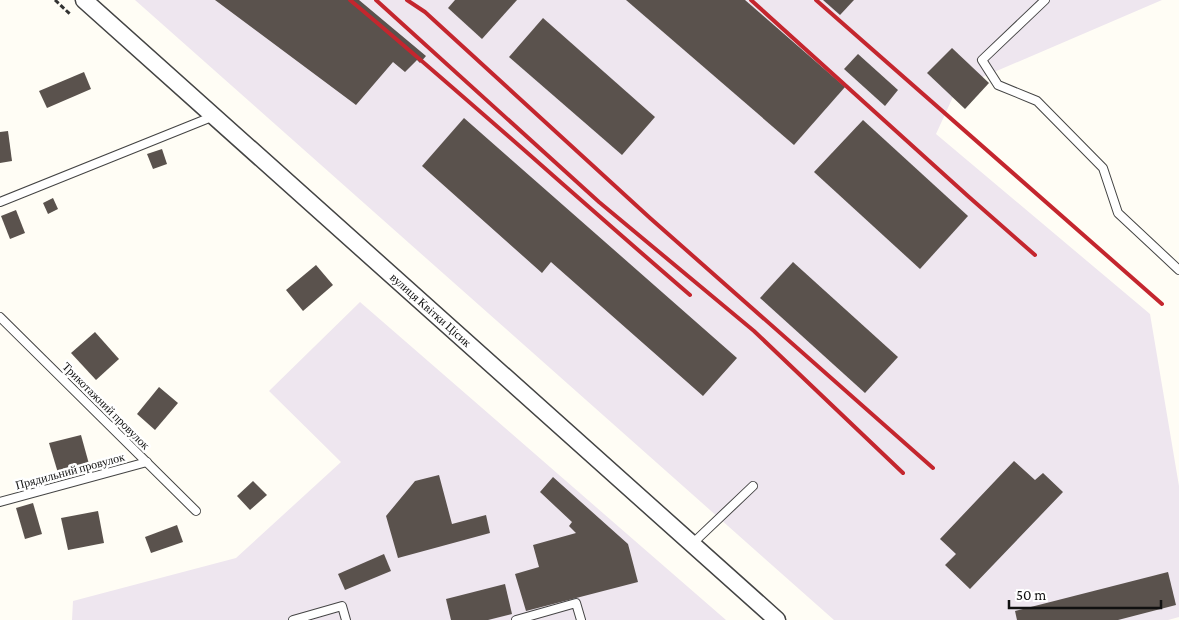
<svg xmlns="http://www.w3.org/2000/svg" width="1179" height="620" font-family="'Crimson Pro',serif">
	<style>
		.industrial { fill: #eee6ef }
		.building { fill: #5a524d }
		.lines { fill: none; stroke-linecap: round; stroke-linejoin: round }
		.lane-casing { stroke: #444; stroke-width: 10 }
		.street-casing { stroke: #444; stroke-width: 19 }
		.path { stroke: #333; stroke-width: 3; stroke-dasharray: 5 2.5; stroke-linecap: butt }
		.lane { stroke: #fff; stroke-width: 8 }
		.street { stroke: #fff; stroke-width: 16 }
		.rail { stroke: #c4262e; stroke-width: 4 }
		.labels { text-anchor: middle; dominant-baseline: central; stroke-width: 5; stroke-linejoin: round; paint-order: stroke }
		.street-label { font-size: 12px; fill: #111; stroke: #fff }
	</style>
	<rect width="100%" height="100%" fill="#fffdf5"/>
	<!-- industrial -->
	<g class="industrial">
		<polygon points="135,0 1162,0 957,88 936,134 1150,314 1179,486 1179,617 1168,620 834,620"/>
		<polygon points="360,302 726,620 72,620 73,601 236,558 341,462 269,391"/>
	</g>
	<!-- building -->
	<g class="building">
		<polygon points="215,0 359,0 426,56 420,63 417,60 405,72 393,62 356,105"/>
		<polygon points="455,0 517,0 482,39 448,8"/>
		<polygon points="626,0 745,0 845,87 794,145"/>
		<polygon points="823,0 854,0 840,15"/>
		<polygon points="543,18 655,117 622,155 509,57"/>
		<polygon points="952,48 989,83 965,109 927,73"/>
		<polygon points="858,54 898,90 885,106 844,69"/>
		<polygon points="84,72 91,89 47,108 39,91"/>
		<polygon points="464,118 737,358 703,396 551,262 542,273 422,166"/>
		<polygon points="863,120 968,216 920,269 814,172"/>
		<polygon points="8,131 12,161 0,163 0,132"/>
		<polygon points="162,149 167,164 153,169 147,154"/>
		<polygon points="53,198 58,209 48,214 43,203"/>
		<polygon points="16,210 25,233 10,239 1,216"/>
		<polygon points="793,262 898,357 865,393 760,298"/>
		<polygon points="316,265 333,285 303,311 286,290"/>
		<polygon points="95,332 119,359 96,380 71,353"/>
		<polygon points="159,387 178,403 155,430 137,414"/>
		<polygon points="81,435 89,464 58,473 49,443"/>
		<polygon points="1014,461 1035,480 1043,473 1063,492 970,589 945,565 956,554 940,539"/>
		<polygon points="439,475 452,524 486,515 490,533 398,558 386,516 415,481"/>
		<polygon points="553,477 628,544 638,582 526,611 515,574 539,567 533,545 576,533 569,526 572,522 540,492"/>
		<polygon points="253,481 267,495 250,510 237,496"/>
		<polygon points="33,503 42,534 25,539 16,508"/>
		<polygon points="98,511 104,543 68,550 61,518"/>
		<polygon points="177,525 183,542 151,553 145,537"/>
		<polygon points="384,554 391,571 345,590 338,574"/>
		<polygon points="1168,572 1176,605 1118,620 1017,620 1015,611"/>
		<polygon points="505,584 512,614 488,620 451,620 446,599"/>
	</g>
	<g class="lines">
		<defs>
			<g id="lane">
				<polyline points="1045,0 982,60 998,85 1037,101 1103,168 1118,213 1179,270"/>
				<polyline points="0,202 214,116"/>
				<polyline points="0,317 196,511"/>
				<polyline points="0,502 147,462"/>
				<polyline points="692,544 753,486"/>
				<polyline points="293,620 342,606 346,620"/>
				<polyline points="516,620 576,603 581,620"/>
			</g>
			<g id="street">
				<path id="s1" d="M84,0L777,620"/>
			</g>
		</defs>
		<!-- lane casing -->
		<use href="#lane" class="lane-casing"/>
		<!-- street casing -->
		<use href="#street" class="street-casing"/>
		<!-- path -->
		<polyline class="path" points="55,0 71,15"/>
		<!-- lane -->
		<use href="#lane" class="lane"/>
		<!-- street -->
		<use href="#street" class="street"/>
		<!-- rail -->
		<g class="rail">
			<path d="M350,0C465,96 576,197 690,295"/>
			<polyline points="376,0 599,202 754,331 903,473"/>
			<polyline points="407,0 425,12 650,218 933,468"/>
			<polyline points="751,0 969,197 1035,255"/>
			<polyline points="816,0 1162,304"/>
		</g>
	</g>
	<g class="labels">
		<!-- street labels -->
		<g class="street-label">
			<text stroke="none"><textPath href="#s1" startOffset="465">вулиця Квітки Цісик</textPath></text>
			<text transform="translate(106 406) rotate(45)">Трикотажний провулок</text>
			<text transform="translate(70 471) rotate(-15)">Прядильний провулок</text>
		</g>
	</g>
	<!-- scale -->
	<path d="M1009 600v8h152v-8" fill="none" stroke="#111111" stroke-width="2.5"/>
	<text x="1016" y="600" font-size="15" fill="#111111" stroke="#ffffff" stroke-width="4" paint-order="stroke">50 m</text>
</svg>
